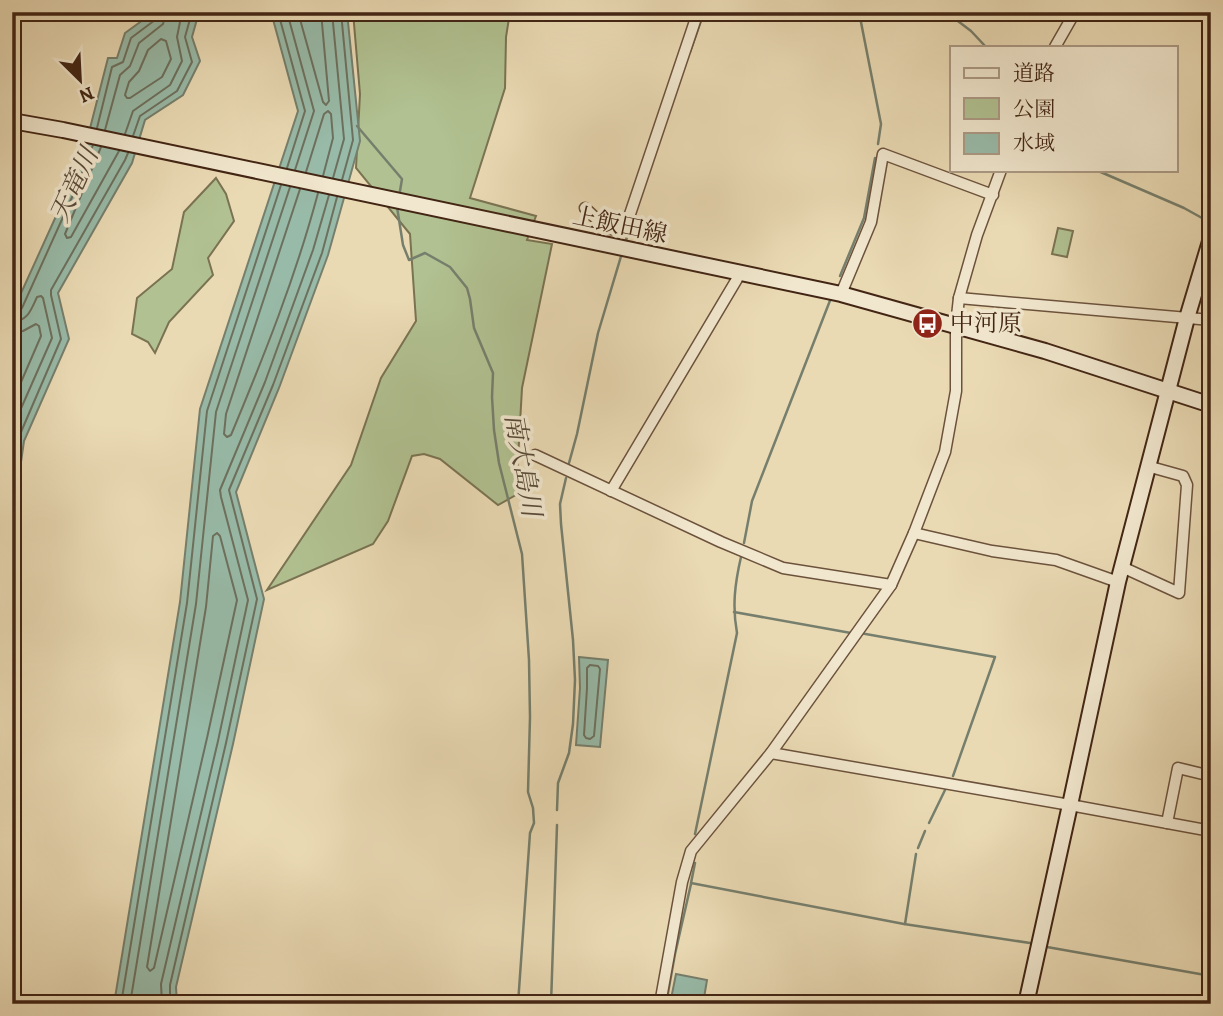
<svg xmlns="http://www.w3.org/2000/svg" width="1223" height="1016" font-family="Alegreya,'Noto Serif JP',serif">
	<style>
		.green { fill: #b1c191; stroke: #7a7352; stroke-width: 2 }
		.water { fill: #98bba9; stroke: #767f6d; stroke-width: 2 }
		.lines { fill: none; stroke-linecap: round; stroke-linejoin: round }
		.shore { stroke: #6d705e; stroke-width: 2 }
		.stream { stroke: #767f6d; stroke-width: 2.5 }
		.street-casing { stroke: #6c523c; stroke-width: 13 }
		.secondary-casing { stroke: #422514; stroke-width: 18 }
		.street { stroke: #f1e7ce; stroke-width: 10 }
		.secondary { stroke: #f1e7ce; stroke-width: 14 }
		.labels { text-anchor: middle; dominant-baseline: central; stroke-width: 7; stroke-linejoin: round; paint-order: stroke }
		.street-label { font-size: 24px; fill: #422514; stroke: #f1e7ce }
		.poi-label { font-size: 24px; fill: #422514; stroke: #f1e7ce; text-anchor: start }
		.water-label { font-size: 26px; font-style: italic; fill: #584a39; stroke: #f1e7ce }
	</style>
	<rect width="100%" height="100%" fill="#eadab4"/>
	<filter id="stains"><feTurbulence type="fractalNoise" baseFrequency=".00286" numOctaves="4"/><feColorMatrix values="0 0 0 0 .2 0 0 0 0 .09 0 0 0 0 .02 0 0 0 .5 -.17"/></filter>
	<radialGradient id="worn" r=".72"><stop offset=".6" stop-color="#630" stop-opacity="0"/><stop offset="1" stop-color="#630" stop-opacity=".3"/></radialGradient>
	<!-- green -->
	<g class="green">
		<polygon points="353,12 510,12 506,37 505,88 470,198 536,216 527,240 552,244 522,388 516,495 498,505 440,459 424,454 412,456 388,521 373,544 267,590 351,465 381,378 416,321 410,234 356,168 360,94"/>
		<polygon points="216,178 226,194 234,221 208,258 213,275 169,322 155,353 148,342 132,334 137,298 172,269 184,212"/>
		<polygon points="1058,228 1073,231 1067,257 1052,254"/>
	</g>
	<!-- water -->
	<g class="water">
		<polygon points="154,12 199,12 192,37 200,61 183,95 145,120 132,163 58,293 69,339 24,441 12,525 12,313 67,192 86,144 108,58 117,58 125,33"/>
		<polygon points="271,12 347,12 360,141 328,255 279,388 236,492 264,599 233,744 176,987 177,1004 114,1004 180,602 200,409 298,111"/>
		<polygon points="579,657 608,660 600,747 576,745 580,688"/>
		<polygon points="676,974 707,980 703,1004 670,1004"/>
	</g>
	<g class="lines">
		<!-- shore -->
		<g class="shore">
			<polyline points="278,12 305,111 287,168"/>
			<polyline points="287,12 314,111 295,170"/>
			<polyline points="298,12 323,102 326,105 329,101 321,12"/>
			<polyline points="332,12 344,139 333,178"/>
			<polyline points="341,12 353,140 342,180"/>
			<polygon points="161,39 166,41 171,59 162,77 130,98 127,98 125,95 129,82 139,71 148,50"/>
			<polyline points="97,128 112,67 123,62 131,38 155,20 157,12"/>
			<polyline points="105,130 120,75 130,66 139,43 163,24 166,12"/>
			<polyline points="125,134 133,111 170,85 182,61 177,37 182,12"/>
			<polyline points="133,136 140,116 177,91 192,62 185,37 192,12"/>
			<polyline points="101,147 65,234 67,238 71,237 119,151"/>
			<polyline points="306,172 324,114 328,111 331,114 333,138 323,176"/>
			<path d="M300,189L226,414L224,434L227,437L231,435C264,356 296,276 318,193"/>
			<polyline points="12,313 18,312 22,308 73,195 93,145"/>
			<path d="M12,322C28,321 31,310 37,297L41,296L43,298L52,338L12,429"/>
			<polyline points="12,333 23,331 36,324 39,326 41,336 12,403"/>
			<polyline points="12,475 18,439 61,339 51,295 51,290 125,160 128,153"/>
			<polygon points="217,533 220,536 237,600 207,738 154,968 150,971 147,967 206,607 213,536"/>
			<polygon points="590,665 598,666 600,669 594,736 590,739 586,738 584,735 587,688 587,668"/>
			<polyline points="121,1004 187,603 207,411 281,185"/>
			<polyline points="130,1004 196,604 216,412 290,187"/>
			<polyline points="162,1004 161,984 218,741 248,600 221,497 220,490 265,382 313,250 329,195"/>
			<polyline points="170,1004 170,985 226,743 257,599 229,490 273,385 322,253 337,197"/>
		</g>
		<!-- stream -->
		<g class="stream">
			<polyline points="859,12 881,124 878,144"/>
			<polyline points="946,12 971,31 986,47"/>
			<polyline points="690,52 704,12"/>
			<polyline points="357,126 402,179 399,197"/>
			<polyline points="1096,170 1184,208 1211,223"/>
			<polyline points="397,207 403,245 409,260 425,253 450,267 467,288 470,299 474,328 493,373 492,397 494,430 499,463 522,554 529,660 530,717 528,792 533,808 534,823 530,833 518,1004"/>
			<polyline points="625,243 633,219"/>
			<polyline points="840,276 864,218 875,158"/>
			<polyline points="569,463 577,434 598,333 622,253"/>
			<polyline points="744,543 752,501 831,298"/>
			<polyline points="734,612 851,633"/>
			<polyline points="860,633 995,657 953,776"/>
			<polyline points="557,810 558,783 569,753 573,724 575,680 573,640 561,524 560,504 566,478"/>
			<polyline points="929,823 946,788"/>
			<path d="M695,834L737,633C732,606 735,583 741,557"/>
			<polyline points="918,848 925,831"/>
			<polyline points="695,863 691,883 904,924 1030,943"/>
			<polyline points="905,924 916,854"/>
			<polyline points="1047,947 1211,976"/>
			<polyline points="551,1004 557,825"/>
			<polyline points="666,1004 675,954 691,884"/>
		</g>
		<defs>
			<g id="street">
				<polyline points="1055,47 1075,12"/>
				<polyline points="585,208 606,228 617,230 628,220 698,12"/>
				<polyline points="841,294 871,222 883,154 993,195"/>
				<polyline points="959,298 1211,320"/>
				<polyline points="535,455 721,542 783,568 891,585"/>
				<polyline points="611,491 737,279"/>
				<polyline points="914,533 992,551 1056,560 1118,582"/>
				<polyline points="1122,567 1179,593 1187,485 1183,476 1147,466"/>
				<polyline points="771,753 1070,805 1211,831"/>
				<polyline points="1167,823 1178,768 1211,776"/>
				<polyline points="660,1004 682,882 691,851 771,753 891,585 914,533 945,452 956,391 956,325 959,298 977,235 1001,170"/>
			</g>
			<g id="secondary">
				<polyline points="12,121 63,130 841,294 1045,351 1211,405"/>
				<polyline points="1026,1004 1070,805 1118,582 1187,318 1211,238"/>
			</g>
		</defs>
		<!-- street casing -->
		<use href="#street" class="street-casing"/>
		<!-- secondary casing -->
		<use href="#secondary" class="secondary-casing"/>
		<!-- street -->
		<use href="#street" class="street"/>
		<!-- secondary -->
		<use href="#secondary" class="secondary"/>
	</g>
	<!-- icons -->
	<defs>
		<symbol id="bus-disc" viewBox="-11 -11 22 22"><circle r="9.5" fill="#8f2418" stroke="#f1e7ce"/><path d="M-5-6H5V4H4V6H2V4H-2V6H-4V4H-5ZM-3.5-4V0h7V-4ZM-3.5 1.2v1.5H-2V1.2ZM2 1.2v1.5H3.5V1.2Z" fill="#fff"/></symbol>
	</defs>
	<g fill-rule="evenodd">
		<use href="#bus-disc" x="910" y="306" width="35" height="35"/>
	</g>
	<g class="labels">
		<!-- street labels -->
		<g class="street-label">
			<text transform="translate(620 225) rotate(12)">上飯田線</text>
		</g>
		<!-- poi labels -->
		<g class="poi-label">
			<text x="950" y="323">中河原</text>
		</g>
		<!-- water labels -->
		<g class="water-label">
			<text transform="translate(74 185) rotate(-65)">天竜川</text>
			<text transform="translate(523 465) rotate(80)">南大島川</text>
		</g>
	</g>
	<!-- margin -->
	<rect width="1223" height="1016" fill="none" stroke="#eadab4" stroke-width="42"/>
	<rect x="14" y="14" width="1195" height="988" fill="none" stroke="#422514" stroke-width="3.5"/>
	<rect x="21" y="21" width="1181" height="974" fill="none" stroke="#422514" stroke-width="2"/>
	<!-- legend -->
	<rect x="950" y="46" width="228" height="126" fill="#f1e7ce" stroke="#ab9984" stroke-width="2"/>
	<rect x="964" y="68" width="35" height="10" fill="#f1e7ce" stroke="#ab9984" stroke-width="2"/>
	<text x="1013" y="80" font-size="21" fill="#422514">道路</text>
	<rect x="964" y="98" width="35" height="21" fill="#b1c191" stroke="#ab9984" stroke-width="2"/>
	<text x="1013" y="116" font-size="21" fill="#422514">公園</text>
	<rect x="964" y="133" width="35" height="21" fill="#98bba9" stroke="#ab9984" stroke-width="2"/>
	<text x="1013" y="150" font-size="21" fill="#422514">水域</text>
	<!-- north arrow -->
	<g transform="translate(80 80) rotate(156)" stroke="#f1e7ce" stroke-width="5" paint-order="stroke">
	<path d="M0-5L12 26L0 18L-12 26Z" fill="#422514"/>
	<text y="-10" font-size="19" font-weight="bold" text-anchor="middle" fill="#422514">N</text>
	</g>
	<rect width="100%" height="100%" filter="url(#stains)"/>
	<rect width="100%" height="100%" fill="url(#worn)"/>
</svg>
